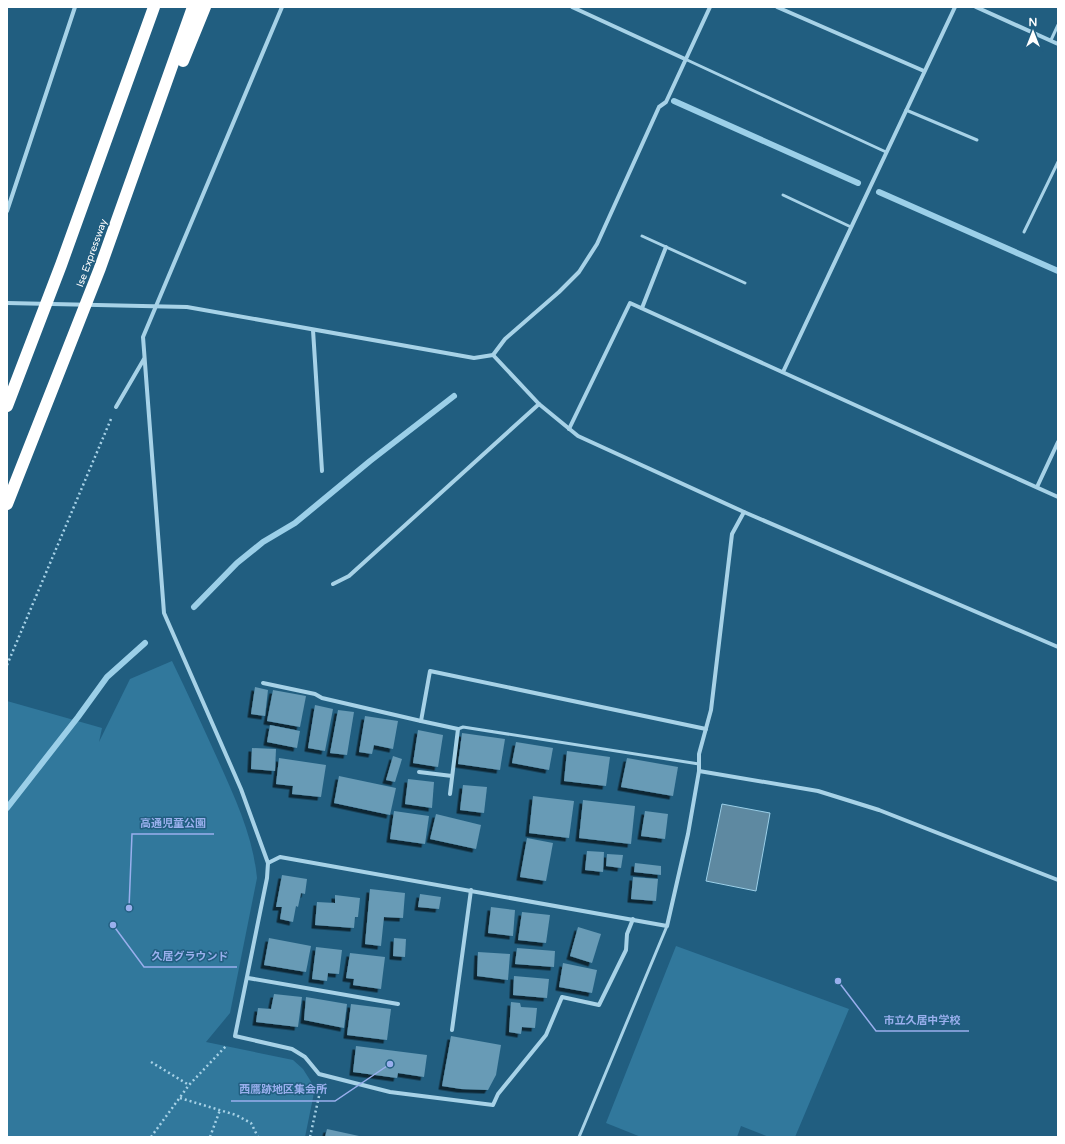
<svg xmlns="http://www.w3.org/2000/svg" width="1065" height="1144" font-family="'Varela Round','Noto Sans JP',sans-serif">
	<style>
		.green { fill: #31789c }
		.water { fill: #5e89a1; stroke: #9bcfe8 }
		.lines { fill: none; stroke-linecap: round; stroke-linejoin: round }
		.stream { stroke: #9bcfe8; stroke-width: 6 }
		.building { fill: #679bb6; filter: url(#shadow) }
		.path { stroke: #a7d2e7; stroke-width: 2.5; stroke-dasharray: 2 3; stroke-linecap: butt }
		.lane { stroke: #a7d2e7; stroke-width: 3 }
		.street { stroke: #a7d2e7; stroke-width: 4 }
		.highway { stroke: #fff; stroke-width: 12 }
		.labels { text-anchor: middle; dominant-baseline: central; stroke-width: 3; stroke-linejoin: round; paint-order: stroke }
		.street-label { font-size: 10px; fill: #fff; stroke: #215e80 }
		.leader { fill: none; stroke: #99afed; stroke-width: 1.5 }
		.callout-dot { fill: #99afed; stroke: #215e80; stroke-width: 1.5 }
		.callout-label { font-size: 11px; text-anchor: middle; font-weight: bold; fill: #99afed; stroke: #215e80; stroke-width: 3; stroke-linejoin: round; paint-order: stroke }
	</style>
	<defs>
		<filter id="shadow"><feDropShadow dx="-3.5" dy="3.5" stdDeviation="0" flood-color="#0009"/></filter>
	</defs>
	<rect width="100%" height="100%" fill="#215e80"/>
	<!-- green -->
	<g class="green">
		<path d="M172,661C188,694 203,727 218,760C235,798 253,836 257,878L230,1013L206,1042L293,1060L303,1069L315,1088L305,1137H7V701L102,728L99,742L130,679Z"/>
		<polygon points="676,946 849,1009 795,1137 769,1137 741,1126 737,1137 641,1137 606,1123"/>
	</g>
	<!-- water -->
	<polygon class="water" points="722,804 770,813 756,891 706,881"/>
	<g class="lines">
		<!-- stream -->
		<g class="stream">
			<polyline points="674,101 858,183"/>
			<polyline points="879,192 1058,271"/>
			<polyline points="194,607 237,563 263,542 295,523 370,461 454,396"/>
			<polyline points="7,808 78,717 107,677 145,643"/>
		</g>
	</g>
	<!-- building -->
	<g class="building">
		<polygon points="255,687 268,690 265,716 251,714"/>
		<polygon points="273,690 306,696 300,727 267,721"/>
		<polygon points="315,705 333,709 325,751 308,748"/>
		<polygon points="338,710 354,712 347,755 330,753"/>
		<polygon points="365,716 398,721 393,749 374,745 372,754 359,752"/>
		<polygon points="270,725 300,731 297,748 267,742"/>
		<polygon points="418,730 443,735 438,767 413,763"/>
		<polygon points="462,733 505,739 500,770 458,764"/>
		<polygon points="516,742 553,748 549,770 512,763"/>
		<polygon points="252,748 276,749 275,771 251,769"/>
		<polygon points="567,751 610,757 606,786 564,781"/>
		<polygon points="393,756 402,759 395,782 386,780"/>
		<polygon points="279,758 326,765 321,797 292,794 293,786 276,784"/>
		<polygon points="627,758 678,767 673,796 621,787"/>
		<polygon points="339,776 396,788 390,815 334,803"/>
		<polygon points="408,779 434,782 432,808 405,804"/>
		<polygon points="463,785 487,787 484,813 460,810"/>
		<polygon points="533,796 574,801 569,838 529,833"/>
		<polygon points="583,800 635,806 631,844 579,838"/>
		<polygon points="394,811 429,816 425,844 390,839"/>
		<polygon points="645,811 668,814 665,839 641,836"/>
		<polygon points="436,814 481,825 476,849 430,839"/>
		<polygon points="527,838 553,843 546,881 520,877"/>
		<polygon points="587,851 604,852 603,872 585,870"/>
		<polygon points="607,854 623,855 621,868 606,866"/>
		<polygon points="635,863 661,866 661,875 634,872"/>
		<polygon points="282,875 307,879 305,894 301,893 298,907 296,906 293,922 280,919 282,907 276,907"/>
		<polygon points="633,877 658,879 656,901 631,899"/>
		<polygon points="370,889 405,893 403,918 384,917 381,946 365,944"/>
		<polygon points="420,894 441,897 439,909 418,907"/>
		<polygon points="335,895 360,898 358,917 355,917 354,928 315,925 317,902 335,903"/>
		<polygon points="491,907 515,910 513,936 488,933"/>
		<polygon points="522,912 550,915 546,943 518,940"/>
		<polygon points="578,927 601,934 592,963 570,956"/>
		<polygon points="269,938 311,946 306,972 264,965"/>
		<polygon points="394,938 406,939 405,957 393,956"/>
		<polygon points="316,947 342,950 339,974 328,973 327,981 312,979"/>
		<polygon points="517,948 555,951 554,967 515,964"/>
		<polygon points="478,952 510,954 508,980 477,976"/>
		<polygon points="350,953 385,957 381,989 353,985 354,979 346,978"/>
		<polygon points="563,963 597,970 592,993 559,987"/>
		<polygon points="514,976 549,979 547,998 513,995"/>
		<polygon points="274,994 302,997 298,1027 256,1022 258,1008 271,1009"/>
		<polygon points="306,997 347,1004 344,1028 304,1020"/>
		<polygon points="511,1002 520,1003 521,1007 537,1008 535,1028 522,1027 521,1034 509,1032"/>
		<polygon points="351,1004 391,1009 387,1040 347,1035"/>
		<polygon points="451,1036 501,1045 496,1075 488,1090 461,1089 442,1086"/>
		<polygon points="356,1046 427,1055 424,1077 398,1073 397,1078 353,1072"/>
		<polygon points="327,1129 359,1136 359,1137 325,1137"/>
	</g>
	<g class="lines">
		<!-- path -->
		<g class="path">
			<polyline points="7,665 111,419"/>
			<polyline points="151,1062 189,1085"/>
			<polyline points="180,1098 236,1115 251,1123 258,1137"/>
			<polyline points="151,1137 189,1085 227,1045"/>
			<polyline points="210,1137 220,1110"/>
			<polyline points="310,1137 321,1087"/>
		</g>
		<!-- lane -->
		<g class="lane">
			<polyline points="1051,40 1058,25"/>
			<polyline points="685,59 886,152"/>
			<polyline points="906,110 977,140"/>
			<polyline points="783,195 851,227"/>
			<polyline points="1024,232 1058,162"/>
			<polyline points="642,236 745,283"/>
			<polyline points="458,729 463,727 699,764"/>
			<polyline points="579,1137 667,926"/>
		</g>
		<!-- street -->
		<g class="street">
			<polyline points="282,7 143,337 164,613 241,789 268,863 267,878 235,1036 292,1049 305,1057 319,1074 390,1092 493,1105 498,1094 546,1035 562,997 599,1005 626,950 627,934 633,919"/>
			<polyline points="572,7 685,59"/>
			<polyline points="777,7 924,71"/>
			<polyline points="976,7 1058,44"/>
			<polyline points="7,211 75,7"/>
			<polyline points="7,303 187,307 474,358 493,355 505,339 559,292 579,272 597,244 659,107 666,102 710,7"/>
			<polyline points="642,308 666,247"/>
			<polyline points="313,330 322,471"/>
			<polyline points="493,355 539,404 578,436 744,512 1058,647"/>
			<polyline points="783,372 955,7"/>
			<polyline points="116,407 144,359"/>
			<polyline points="569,429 630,303 1058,497"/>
			<polyline points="1037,487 1058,442"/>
			<polyline points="333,584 349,576 539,404"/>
			<polyline points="263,683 315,694 322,698 421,721"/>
			<polyline points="699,771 818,791 879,810 1058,880"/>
			<polyline points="419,772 452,776"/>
			<polyline points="450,794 458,729 421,721 430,671 706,729"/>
			<polyline points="268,863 280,857 667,926 688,834 699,771 699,754 711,710 732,534 744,512"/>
			<polyline points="248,978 398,1004"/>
			<polyline points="452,1030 471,890"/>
		</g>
		<!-- highway -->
		<g class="highway">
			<polyline points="183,61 205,7"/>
			<polyline points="7,406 61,265 154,7"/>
			<polyline points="7,504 100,268 193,7"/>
		</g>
	</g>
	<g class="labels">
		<!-- street labels -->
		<g class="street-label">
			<text transform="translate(92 253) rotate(-70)">Ise Expressway</text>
		</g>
	</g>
	<!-- callouts -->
	<path class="leader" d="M129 908L132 834H214M113 925L144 967H237M838 981L876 1031H969M390 1064L335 1101H231"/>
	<g class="callout-dot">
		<circle cx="129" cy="908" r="4"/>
		<circle cx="113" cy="925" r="4"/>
		<circle cx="838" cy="981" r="4"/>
		<circle cx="390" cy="1064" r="4"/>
	</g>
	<g class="callout-label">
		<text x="173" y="827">高通児童公園</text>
		<text x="190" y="960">久居グラウンド</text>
		<text x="922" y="1024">市立久居中学校</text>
		<text x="283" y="1093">西鷹跡地区集会所</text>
	</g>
	<!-- border -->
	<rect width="1065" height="1144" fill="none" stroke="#ffffff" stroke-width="16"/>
	<!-- north arrow -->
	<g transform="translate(1033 32)" stroke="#215e80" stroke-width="3" paint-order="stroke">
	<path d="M0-3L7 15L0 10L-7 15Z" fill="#ffffff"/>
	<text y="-6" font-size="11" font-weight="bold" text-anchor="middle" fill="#ffffff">N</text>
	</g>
</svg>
